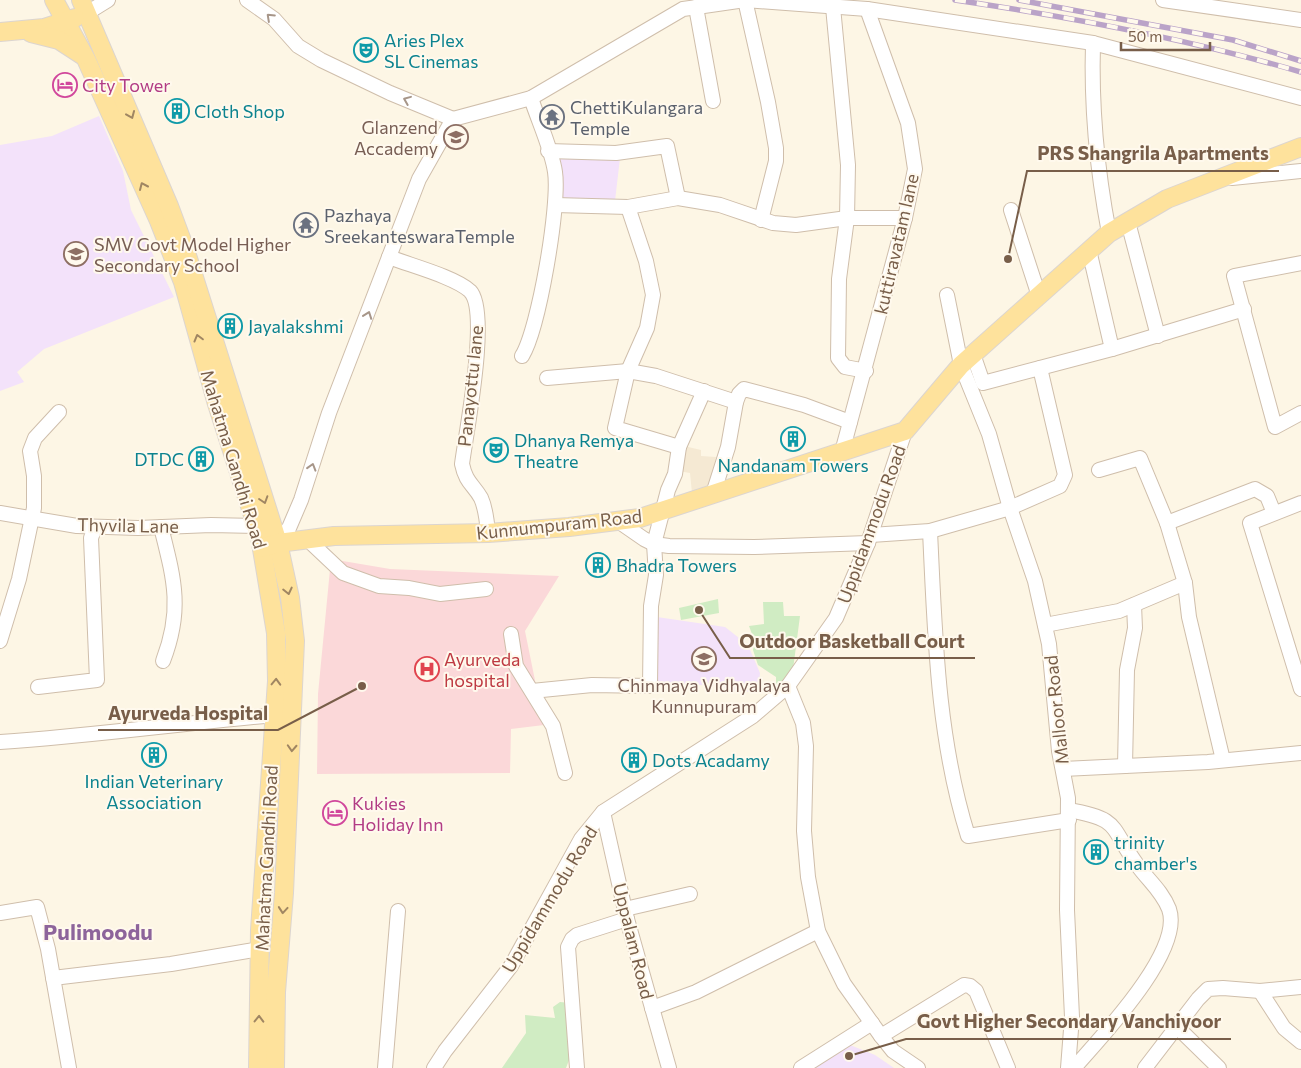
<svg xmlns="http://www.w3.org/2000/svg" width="1301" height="1068" font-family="Commissioner,sans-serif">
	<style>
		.residential { fill: #f5e9d3 }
		.education { fill: #f3e2fa }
		.medical { fill: #fbd8d9 }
		.green { fill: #d0ecc3 }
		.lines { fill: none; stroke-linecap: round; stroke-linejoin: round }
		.minor-casing { stroke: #cfbeab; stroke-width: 16 }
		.major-casing { stroke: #dcd5d0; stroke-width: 20 }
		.minor { stroke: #fff; stroke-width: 14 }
		.major { stroke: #fee29c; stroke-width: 18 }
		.rail-casing { stroke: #baa3c8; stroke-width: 5.5 }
		.rail { stroke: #fff9ed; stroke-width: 4; stroke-dasharray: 11; stroke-linecap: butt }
		.oneway { stroke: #a79689 }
		.oneway2 { stroke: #a08662 }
		.labels { text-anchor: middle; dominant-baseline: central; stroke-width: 4; stroke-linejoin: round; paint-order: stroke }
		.culture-label { font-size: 18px; fill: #0d838f; stroke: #fff9ed; text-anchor: start }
		.hotel-label { font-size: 18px; fill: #b23c85; stroke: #fff9ed; text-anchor: start }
		.worship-label { font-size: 18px; fill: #5b616d; stroke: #fff9ed; text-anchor: start }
		.education-label { font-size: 18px; fill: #785e54; stroke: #fff9ed; text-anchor: end }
		.street-label { font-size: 18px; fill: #785e49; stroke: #fff9ed }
		.health-label { font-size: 18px; fill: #be3a42; stroke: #fff9ed; text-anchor: start }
		.district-label { font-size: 22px; font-weight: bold; fill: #8d649b; stroke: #fff9ed }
		.leader { fill: none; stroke: #785e49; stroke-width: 2 }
		.callout-dot { fill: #785e49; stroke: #fff9ed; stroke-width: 2 }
		.callout-label { font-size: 19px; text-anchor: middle; font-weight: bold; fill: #785e49; stroke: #fff9ed; stroke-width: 4; stroke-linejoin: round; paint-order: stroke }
	</style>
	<rect width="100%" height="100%" fill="#fdf6e5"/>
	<!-- residential -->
	<polygon class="residential" points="684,446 701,450 701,456 716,457 712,490 692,493 690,473 678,471"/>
	<!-- education -->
	<g class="education">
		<polygon points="99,116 123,171 131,210 174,297 44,349 17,372 24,382 0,391 0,145 52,136"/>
		<polygon points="620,158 615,201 558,202 558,159"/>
		<polygon points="657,617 725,627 748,645 760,673 758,692 729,691 722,686 652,683"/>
		<polygon points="845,1043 875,1055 894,1068 809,1068"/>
	</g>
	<!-- medical -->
	<polygon class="medical" points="331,559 390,569 559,576 525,631 544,725 511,729 510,773 317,774 318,694"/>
	<!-- green -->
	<g class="green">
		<polygon points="718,599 719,613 681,620 679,608"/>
		<polygon points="763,602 783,602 784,616 800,616 792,677 776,684 776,677 758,665 753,650 755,642 749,626 764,624"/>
		<polygon points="560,1002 570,1003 571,1055 566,1068 502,1068 526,1033 525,1015 555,1018 553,1007"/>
	</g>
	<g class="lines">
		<defs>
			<g id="minor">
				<polyline points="247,0 274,19 298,46 321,60 390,93 453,119"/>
				<polyline points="745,0 768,102 776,148 776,161 761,220"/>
				<polyline points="1163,0 1301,20"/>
				<polyline points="696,7 713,101"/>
				<polyline points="833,7 848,165 847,218 839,279 838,358 845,367 866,371"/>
				<polyline points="87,13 108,0"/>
				<path d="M1093,43C1091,107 1097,170 1109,233"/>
				<polyline points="453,119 531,98 683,9 745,0 867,9 1093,43 1301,98"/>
				<polyline points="548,151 616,153 667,146 678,198"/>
				<polyline points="1232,178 1301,171"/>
				<polyline points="555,205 628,207 678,198 720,205 773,223 796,225 847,218 905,218"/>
				<polyline points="628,207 646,261 653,295 647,328 628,371 615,428 679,447"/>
				<polyline points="1011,210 1039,296"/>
				<polyline points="1128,222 1158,336"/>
				<polyline points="1089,250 1112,349"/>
				<path d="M389,257C409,265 455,277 470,291C490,311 466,433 462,464C466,483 473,484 481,498C486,509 487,522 488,533"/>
				<polyline points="1301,263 1234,276 1275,427 1301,413"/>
				<polyline points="947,295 961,365 989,434 1010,508 1035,581 1049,644 1059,751 1068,798 1067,910 1072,1017 1068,1068"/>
				<polyline points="973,354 983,383 1112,349 1244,309"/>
				<path d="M522,356C539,328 560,204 555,172C552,150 538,120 531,98"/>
				<polyline points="547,378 628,371 656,376 736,402"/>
				<polyline points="842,452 905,218 915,169 908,123 867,9"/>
				<polyline points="1099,470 1140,458 1167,523 1185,583 1189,617 1223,760"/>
				<polyline points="713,494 728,447 736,402 739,394 744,389 804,405 850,422"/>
				<polyline points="1301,503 1250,523 1301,689"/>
				<polyline points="0,513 77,526 138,528 211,525 257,526"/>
				<polyline points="618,521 644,539 654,544 669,546 754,547 868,543"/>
				<polyline points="1167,523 1255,489 1267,496 1274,513"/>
				<path d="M161,527C174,579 183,609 163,661"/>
				<path d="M930,531C935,635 937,737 968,836L1069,820"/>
				<polyline points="871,535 930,531 1010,508 1060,486 1065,475 1040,368"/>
				<polyline points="307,539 343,573 379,586 409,588 440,594 486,589"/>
				<polyline points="278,543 289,528 301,500 329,413 419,179 453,119"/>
				<polyline points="1045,625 1119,611 1185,583"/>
				<polyline points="511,634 516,666 553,726 565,773"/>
				<polyline points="0,641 19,579 34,508 34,476 30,451 35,438 59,412"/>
				<polyline points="788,686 803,723 806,746 804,831 808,877 818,931 844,984 881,1036 893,1051 918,1068"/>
				<polyline points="38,687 97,680 91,538 95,527"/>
				<polyline points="532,691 592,685 650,686 651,606 656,575 654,544 668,490 675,474 679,447 704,391"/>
				<path d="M0,742C92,736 183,723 275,715"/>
				<polyline points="1125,766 1127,670 1135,628 1134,605"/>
				<polyline points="1063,769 1208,762 1301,753"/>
				<path d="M1068,810C1122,819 1109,827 1138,866C1148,880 1162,891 1169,909C1184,951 1101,1037 1074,1068"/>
				<polyline points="603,812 627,919 669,1068"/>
				<polyline points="625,909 690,894"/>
				<polyline points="0,913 37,907 48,949 69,1068"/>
				<polyline points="53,978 171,964 260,949"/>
				<polyline points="1260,991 1284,1028 1301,1042"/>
				<polyline points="652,1008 696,992 818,931"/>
				<polyline points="1176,1026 1219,1068"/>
				<polyline points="881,1036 964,985 970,986 976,991 1008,1068"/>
				<polyline points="385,1068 398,911"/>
				<polyline points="434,1068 445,1051 511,966 581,839 603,812 753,716 788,686 836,618 868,543 905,431"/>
				<polyline points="577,1068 568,947 572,939 577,935 627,919"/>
				<polyline points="801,1068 872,1023"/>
				<polyline points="1145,1068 1198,999 1208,989 1223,988 1260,991 1301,987"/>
			</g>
			<g id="major">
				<polyline points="54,0 86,59 159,221 183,282 217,404 260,537 276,633 277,681 260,930 258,1068"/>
				<polyline points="81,0 169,206 185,249 278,543 290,598 295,641 284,893 276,992 275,1068"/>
				<polyline points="0,32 44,28 75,18"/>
				<polyline points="31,33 59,40 82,55"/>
				<polyline points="262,548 278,543 334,536 488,533 569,527 640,518 905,431 961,365 1109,233 1167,199 1301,147"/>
			</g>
		</defs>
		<!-- minor casing -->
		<use href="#minor" class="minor-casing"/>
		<!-- major casing -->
		<use href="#major" class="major-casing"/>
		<!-- minor -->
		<use href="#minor" class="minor"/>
		<!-- major -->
		<use href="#major" class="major"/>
		<defs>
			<g id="rail">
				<path d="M955,0C1071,17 1188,39 1301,72"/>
				<polyline points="1019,0 1233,40 1301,61"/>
			</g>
		</defs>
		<!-- rail casing -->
		<use href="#rail" class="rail-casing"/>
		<!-- rail -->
		<use href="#rail" class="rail"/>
	</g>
	<!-- one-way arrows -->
	<defs><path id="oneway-chevron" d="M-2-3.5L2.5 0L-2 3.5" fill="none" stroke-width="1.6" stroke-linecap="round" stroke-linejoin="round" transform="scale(1.25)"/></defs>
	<g class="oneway">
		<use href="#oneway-chevron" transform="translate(270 17) rotate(-137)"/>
		<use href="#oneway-chevron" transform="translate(407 100) rotate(-158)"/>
		<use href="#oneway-chevron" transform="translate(368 315) rotate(-70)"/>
		<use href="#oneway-chevron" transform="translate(312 467) rotate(-73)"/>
	</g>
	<g class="oneway2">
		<use href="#oneway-chevron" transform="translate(131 115) rotate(67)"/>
		<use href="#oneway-chevron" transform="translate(143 186) rotate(-114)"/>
		<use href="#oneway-chevron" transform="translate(198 338) rotate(-105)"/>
		<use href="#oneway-chevron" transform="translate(264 500) rotate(72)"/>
		<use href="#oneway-chevron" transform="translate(288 591) rotate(77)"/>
		<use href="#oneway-chevron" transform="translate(276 682) rotate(-88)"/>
		<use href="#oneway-chevron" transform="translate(292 748) rotate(93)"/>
		<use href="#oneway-chevron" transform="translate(283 910) rotate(95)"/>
		<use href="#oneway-chevron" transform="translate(259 1019) rotate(-89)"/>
	</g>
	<!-- icons -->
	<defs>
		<symbol id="theatre-ring" viewBox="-11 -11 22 22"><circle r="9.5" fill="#fff9ed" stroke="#0f9aa8" stroke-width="1.5"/><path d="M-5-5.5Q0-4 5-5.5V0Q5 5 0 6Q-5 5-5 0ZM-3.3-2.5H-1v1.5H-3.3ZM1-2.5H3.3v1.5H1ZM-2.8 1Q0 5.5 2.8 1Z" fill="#0f9aa8"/></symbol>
		<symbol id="hotel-ring" viewBox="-11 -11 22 22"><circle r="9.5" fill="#fff9ed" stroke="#d1479c" stroke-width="1.5"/><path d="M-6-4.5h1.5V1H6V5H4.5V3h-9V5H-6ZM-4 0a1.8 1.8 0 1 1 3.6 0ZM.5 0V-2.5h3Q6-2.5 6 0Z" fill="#d1479c"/></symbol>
		<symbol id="building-ring" viewBox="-11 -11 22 22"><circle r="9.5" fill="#fff9ed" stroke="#0f9aa8" stroke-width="1.5"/><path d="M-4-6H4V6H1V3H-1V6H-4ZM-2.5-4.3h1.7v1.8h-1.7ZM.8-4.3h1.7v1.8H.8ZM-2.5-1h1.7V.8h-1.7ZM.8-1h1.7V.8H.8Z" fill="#0f9aa8"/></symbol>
		<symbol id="temple-ring" viewBox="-11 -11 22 22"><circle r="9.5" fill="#fff9ed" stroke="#6b7280" stroke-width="1.5"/><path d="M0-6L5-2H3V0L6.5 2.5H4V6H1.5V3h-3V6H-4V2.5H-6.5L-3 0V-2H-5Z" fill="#6b7280"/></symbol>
		<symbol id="school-ring" viewBox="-11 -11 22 22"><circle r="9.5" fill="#fff9ed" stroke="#8d6e63" stroke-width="1.5"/><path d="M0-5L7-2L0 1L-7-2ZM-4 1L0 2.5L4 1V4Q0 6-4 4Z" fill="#8d6e63"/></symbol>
		<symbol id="hospital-ring" viewBox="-11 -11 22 22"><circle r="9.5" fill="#fff9ed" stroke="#e0444e" stroke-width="1.5"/><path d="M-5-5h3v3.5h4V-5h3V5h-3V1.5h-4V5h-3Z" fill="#e0444e"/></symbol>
	</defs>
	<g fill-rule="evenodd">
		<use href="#theatre-ring" x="352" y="36" width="28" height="28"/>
		<use href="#hotel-ring" x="51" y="71" width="28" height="28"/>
		<use href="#building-ring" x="163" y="97" width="28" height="28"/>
		<use href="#temple-ring" x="538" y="103" width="28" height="28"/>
		<use href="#school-ring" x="442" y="123" width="28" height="28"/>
		<use href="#temple-ring" x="292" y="211" width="28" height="28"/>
		<use href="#school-ring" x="62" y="240" width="28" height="28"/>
		<use href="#building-ring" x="216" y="312" width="28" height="28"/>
		<use href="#building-ring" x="779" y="425" width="28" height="28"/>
		<use href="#theatre-ring" x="482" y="436" width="28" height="28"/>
		<use href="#building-ring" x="187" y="445" width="28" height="28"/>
		<use href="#building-ring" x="584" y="551" width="28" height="28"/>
		<use href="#school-ring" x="690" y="645" width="28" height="28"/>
		<use href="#hospital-ring" x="413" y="655" width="28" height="28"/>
		<use href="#building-ring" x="140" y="741" width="28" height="28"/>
		<use href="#building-ring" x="620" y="746" width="28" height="28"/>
		<use href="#hotel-ring" x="321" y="799" width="28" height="28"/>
		<use href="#building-ring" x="1082" y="838" width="28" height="28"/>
	</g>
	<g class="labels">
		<!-- culture labels -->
		<g class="culture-label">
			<text x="384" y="40">Aries Plex<tspan x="384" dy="21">SL Cinemas</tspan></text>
			<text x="194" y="111">Cloth Shop</text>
			<text x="248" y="326">Jayalakshmi</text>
			<text x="514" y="440">Dhanya Remya<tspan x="514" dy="21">Theatre</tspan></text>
			<text x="184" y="459" text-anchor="end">DTDC</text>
			<text x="793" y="465" text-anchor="middle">Nandanam Towers</text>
			<text x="616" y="565">Bhadra Towers</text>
			<text x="652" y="760">Dots Acadamy</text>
			<text x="154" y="781" text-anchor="middle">Indian Veterinary<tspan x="154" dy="21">Association</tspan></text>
			<text x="1114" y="842">trinity<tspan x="1114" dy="21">chamber's</tspan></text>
		</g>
		<!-- hotel labels -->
		<g class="hotel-label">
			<text x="82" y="85">City Tower</text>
			<text x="352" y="803">Kukies<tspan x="352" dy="21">Holiday Inn</tspan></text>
		</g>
		<!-- worship labels -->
		<g class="worship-label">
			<text x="570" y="107">ChettiKulangara<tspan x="570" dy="21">Temple</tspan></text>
			<text x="324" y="215">Pazhaya<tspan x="324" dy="21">SreekanteswaraTemple</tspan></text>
		</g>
		<!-- education labels -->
		<g class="education-label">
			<text x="438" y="127">Glanzend<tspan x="438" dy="21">Accademy</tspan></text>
			<text x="94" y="244" text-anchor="start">SMV Govt Model Higher<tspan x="94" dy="21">Secondary School</tspan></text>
			<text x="704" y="685" text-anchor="middle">Chinmaya Vidhyalaya<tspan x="704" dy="21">Kunnupuram</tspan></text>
		</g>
		<!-- street labels -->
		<g class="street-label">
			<text transform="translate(896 244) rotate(-77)">kuttiravatam lane</text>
			<text transform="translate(470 386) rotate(-84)">Panayottu lane</text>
			<text transform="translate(234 459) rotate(73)">Mahatma Gandhi Road</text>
			<text transform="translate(559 524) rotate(-6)">Kunnumpuram Road</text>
			<text transform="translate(871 524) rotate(-70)">Uppidammodu Road</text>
			<text transform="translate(128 525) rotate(1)">Thyvila Lane</text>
			<text transform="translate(1056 710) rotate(-96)">Malloor Road</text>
			<text transform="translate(266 858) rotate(-87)">Mahatma Gandhi Road</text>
			<text transform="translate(549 899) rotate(-59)">Uppidammodu Road</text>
			<text transform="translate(634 941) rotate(76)">Uppalam Road</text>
		</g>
		<!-- health labels -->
		<g class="health-label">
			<text x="444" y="659">Ayurveda<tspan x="444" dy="21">hospital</tspan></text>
		</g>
		<!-- district labels -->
		<g class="district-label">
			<text x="98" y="931">Pulimoodu</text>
		</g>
	</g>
	<!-- callouts -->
	<path class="leader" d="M1008 259L1027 171H1279M699 610L730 658H975M362 686L278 730H98M849 1056L906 1039H1231"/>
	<g class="callout-dot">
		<circle cx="1008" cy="259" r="5"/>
		<circle cx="699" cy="610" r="5"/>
		<circle cx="362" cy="686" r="5"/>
		<circle cx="849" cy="1056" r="5"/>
	</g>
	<g class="callout-label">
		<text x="1153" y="160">PRS Shangrila Apartments</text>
		<text x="852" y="648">Outdoor Basketball Court</text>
		<text x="188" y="720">Ayurveda Hospital</text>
		<text x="1069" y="1028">Govt Higher Secondary Vanchiyoor</text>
	</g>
	<!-- scale -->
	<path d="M1121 42v8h89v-8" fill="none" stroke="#785e49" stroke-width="2.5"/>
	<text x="1128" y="42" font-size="15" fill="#785e49" stroke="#fff9ed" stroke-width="4" paint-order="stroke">50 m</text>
</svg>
